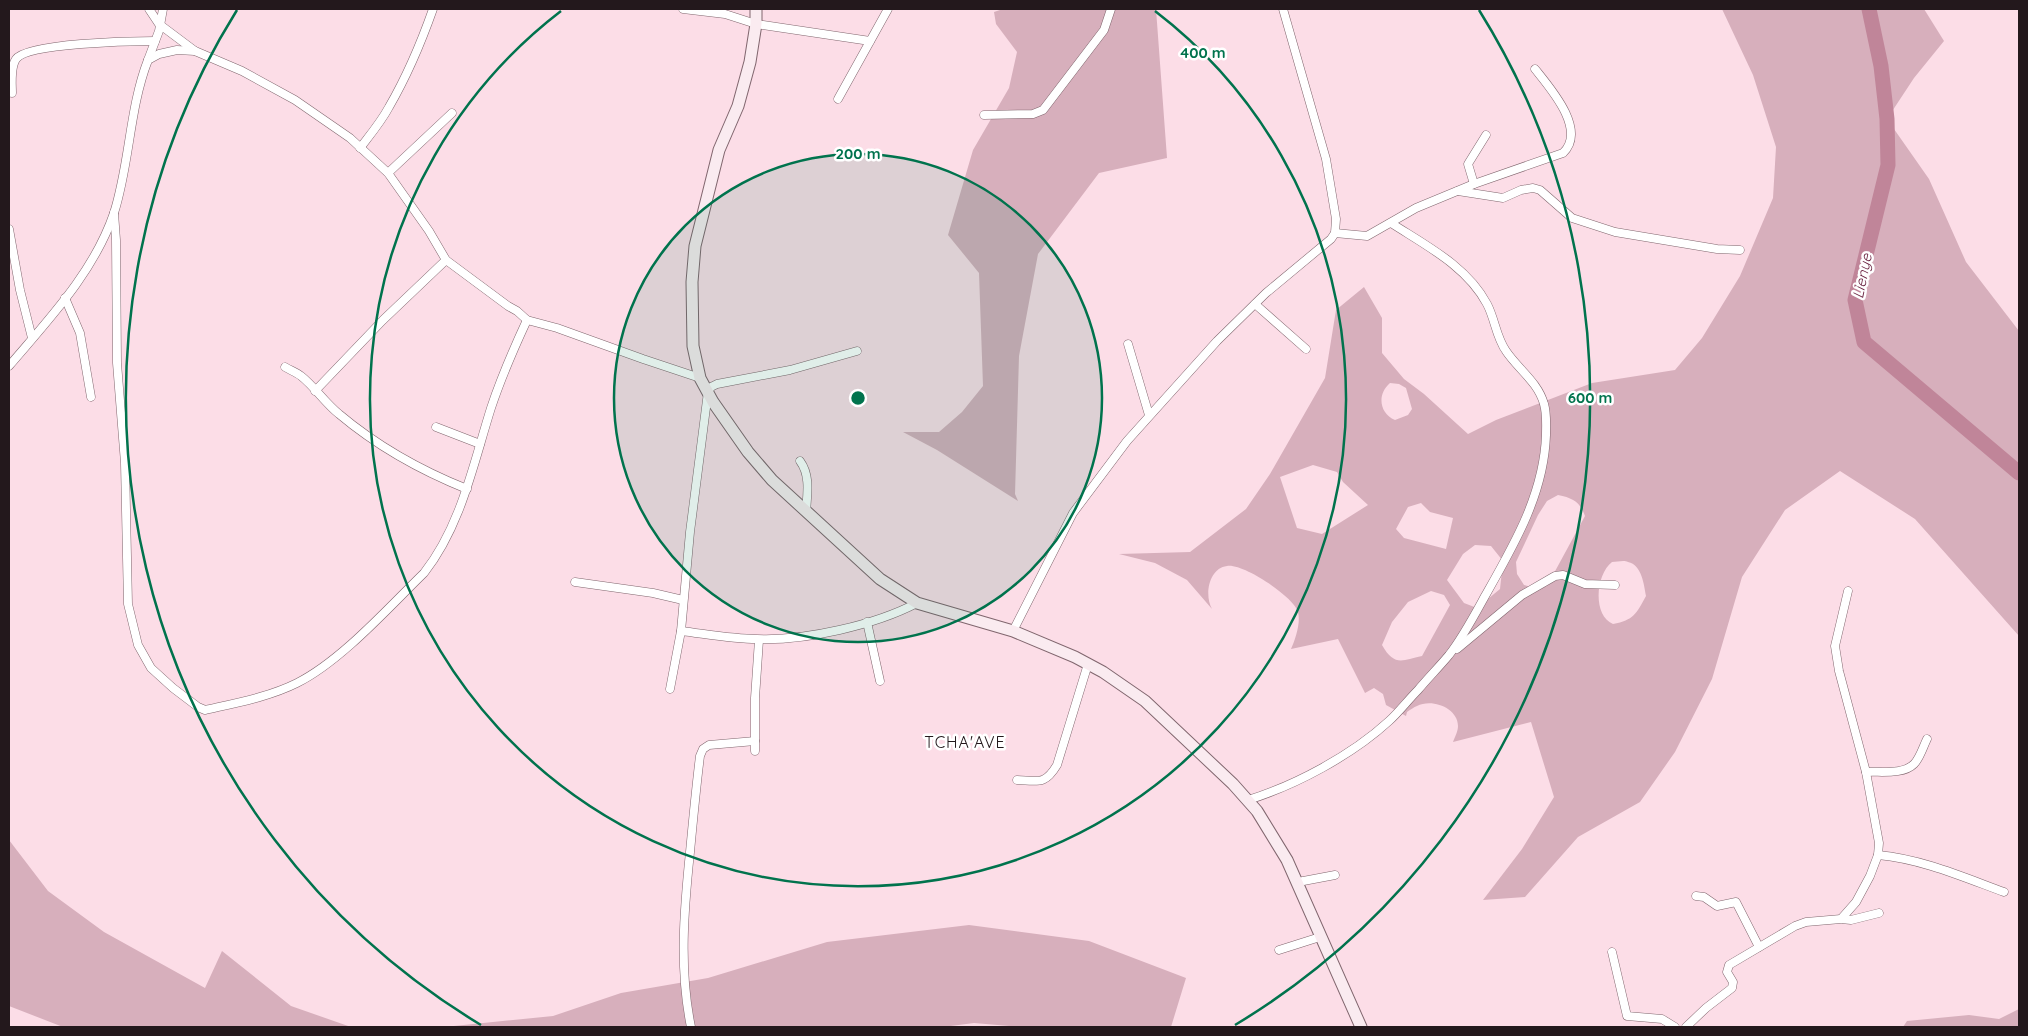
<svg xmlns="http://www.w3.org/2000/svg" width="2028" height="1036" font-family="Quicksand,sans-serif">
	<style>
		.green { fill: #d7afbc; fill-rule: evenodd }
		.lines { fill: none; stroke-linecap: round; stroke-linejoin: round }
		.river { stroke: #c08599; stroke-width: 15 }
		.street-casing { stroke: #80666e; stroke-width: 9 }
		.secondary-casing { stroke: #80666e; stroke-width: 13 }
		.street { stroke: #fff; stroke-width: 8 }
		.secondary { stroke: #faebf0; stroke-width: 11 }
		.ring { fill: none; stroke: #00734d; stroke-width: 2.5 }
		.labels { text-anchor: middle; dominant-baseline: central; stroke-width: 5; stroke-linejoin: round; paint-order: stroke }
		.water-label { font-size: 15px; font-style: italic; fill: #6a2240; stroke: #fff }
		.quarter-label { font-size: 16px; letter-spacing: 1px; fill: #23181c; stroke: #fff }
		.centre { fill: #00734d; stroke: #fff; stroke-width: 2.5 }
		.ring-label { font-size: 15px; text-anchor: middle; font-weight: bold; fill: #00734d; stroke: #fff; stroke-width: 5; stroke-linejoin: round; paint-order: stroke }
	</style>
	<rect width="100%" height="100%" fill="#fcdde7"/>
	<!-- green -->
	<g class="green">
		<polygon points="1003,9 1156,9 1167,158 1099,173 1038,254 1019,356 1015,494 1018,501 937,450 903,432 939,432 962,412 983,386 979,273 948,235 973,150 1009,88 1017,52 996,24 994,12"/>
		<path d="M1722,9H1924L1944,41L1914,78L1887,119L1929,179L1966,262L2019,331V636L1915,519L1840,471L1785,510L1742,577L1712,679L1675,752L1640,802L1578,837L1525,897L1483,900L1522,849L1554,797L1531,722L1453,742C1455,737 1458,731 1458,726C1458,708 1432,698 1417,706C1414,707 1410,710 1407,712L1406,716L1386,705L1383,694L1374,688L1365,693L1338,639L1291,649C1295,640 1301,623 1298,612C1294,597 1243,563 1227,566C1209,568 1204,595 1212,609L1187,580L1155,563L1119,554L1190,552L1246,509L1270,474L1325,378L1336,310L1364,287L1382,318V353L1404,379L1424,394L1468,434L1496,420L1592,383L1675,370L1702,338L1740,276L1773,198L1776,147L1753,75ZM1390,383L1399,384L1406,388L1412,409L1408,415L1395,420C1379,413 1377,394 1390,383ZM1313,465L1337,472L1343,482L1368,505L1322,534L1297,528L1280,477ZM1558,495C1573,498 1580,502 1585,516L1547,586L1535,588L1524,585L1517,574L1516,562L1538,515L1547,501ZM1421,503L1430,512L1453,518L1446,549L1404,538L1396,529L1408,507ZM1475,545L1491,546L1503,561L1500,589L1477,608L1464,603L1447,580L1463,554ZM1612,562C1617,562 1624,560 1628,562C1642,565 1644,585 1646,596C1636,614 1634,620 1613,624C1592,615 1596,574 1612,562ZM1431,591L1444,595L1450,605L1422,656C1401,661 1394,666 1382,645L1392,622L1408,602Z"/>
		<polygon points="9,840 48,891 104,932 205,988 222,951 291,1006 351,1027 63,1027 9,1006"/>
		<polygon points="969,925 1089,941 1186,978 1171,1027 1022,1027 974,1023 943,1027 444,1027 553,1016 621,993 708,978 827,942"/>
		<polygon points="2019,1009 2019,1027 1903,1027 1907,1021 1969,1015 1999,1019"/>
	</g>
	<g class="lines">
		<!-- river -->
		<polyline class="river" points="1869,9 1881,66 1887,119 1888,165 1855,300 1864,342 2019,473"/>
		<defs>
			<g id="street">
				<polyline points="149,9 159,24 195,51"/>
				<polyline points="683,9 725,14 756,24 870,41"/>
				<polyline points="148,60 159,31 163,9"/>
				<path d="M12,93C12,84 10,68 16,59C27,43 132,41 155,41"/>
				<polyline points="838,99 888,9"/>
				<polyline points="984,115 1033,114 1043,110 1104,30 1111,9"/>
				<path d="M360,148C370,135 381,122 389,107C407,76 421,43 433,9"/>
				<polyline points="388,173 452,113"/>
				<polyline points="1474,184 1468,164 1486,135"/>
				<polyline points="1458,191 1503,198 1521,190 1533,188 1540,190 1572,218 1615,232 1717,249 1740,250"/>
				<path d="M114,213L116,240L117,363L125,463L128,604L138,645L151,668L173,688L198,707L205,710C236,703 269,697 297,683C341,661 388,608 424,573C461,526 473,465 491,408C501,378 514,348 527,320"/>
				<polyline points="9,229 20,290 32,338"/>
				<path d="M1335,233L1367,236L1416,208L1474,184L1563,153C1587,130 1551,89 1535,69"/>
				<polyline points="65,298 80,333 91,397"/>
				<polyline points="1255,304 1306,349"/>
				<polyline points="1128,344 1149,415"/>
				<path d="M9,366C49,319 94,272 114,213C130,163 129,109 148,60L159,54L177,50L195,51L242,71L295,100L350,138L375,161L388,173L429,231L446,260L508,306L517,311L527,320L557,328L643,359L700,378"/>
				<path d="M285,367C290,370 297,373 301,376C315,387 325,403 339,414C377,446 422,471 467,489"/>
				<polyline points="315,391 383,320 446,260"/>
				<polyline points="436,427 480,444"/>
				<path d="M800,461C811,476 807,495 806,512"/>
				<polyline points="575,582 653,593 683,600"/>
				<polyline points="867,622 880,681"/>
				<path d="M681,631C706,634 732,639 757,639C805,641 875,625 917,603"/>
				<polyline points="1013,631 1073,513 1127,441 1217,341 1266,293 1331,239 1335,233 1336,219 1326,159 1283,9"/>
				<polyline points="1457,649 1522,595 1555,576 1563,575 1585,584 1615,585"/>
				<polyline points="670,689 681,631 690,532 708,392 711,387 717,384 790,370 857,351"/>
				<polyline points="755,751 755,698 759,640"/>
				<path d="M1866,772C1880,771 1903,775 1914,764C1920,758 1923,747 1927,739"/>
				<path d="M1017,780C1039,781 1045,785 1057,765L1088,664"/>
				<path d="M1248,800C1296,785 1352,755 1389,721C1399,712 1408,700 1418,690C1428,678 1439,667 1449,655C1463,637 1474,616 1485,596C1514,545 1544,494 1546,435C1546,425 1547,414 1544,404C1538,382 1518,369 1506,351C1496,337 1495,319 1487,304C1467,266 1425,245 1391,223"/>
				<path d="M1878,855C1922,859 1963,877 2004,892"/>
				<polyline points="1298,882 1335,875"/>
				<polyline points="1696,896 1704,897 1717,906 1736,902 1759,947"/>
				<polyline points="1841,919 1856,902 1870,876 1878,855 1879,843 1866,772 1839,671 1835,646 1848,591"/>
				<polyline points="1279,950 1320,937"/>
				<polyline points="1612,952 1627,1016 1662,1019 1675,1027"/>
				<path d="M691,1027C679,969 684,910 690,852C693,820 696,788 700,756L703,749L709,745L755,741"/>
				<polyline points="1686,1027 1706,1008 1732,988 1733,982 1727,972 1729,965 1795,926 1806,922 1841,919 1851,920 1879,913"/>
			</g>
			<polyline id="secondary" points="756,9 756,24 750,62 738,106 719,150 695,246 692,282 693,346 700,378 713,402 748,452 772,480 880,579 917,603 1013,631 1075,657 1103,672 1145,701 1233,784 1257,811 1287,860 1361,1027"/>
		</defs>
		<!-- street casing -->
		<use href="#street" class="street-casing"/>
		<!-- secondary casing -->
		<use href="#secondary" class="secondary-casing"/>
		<!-- street -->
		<use href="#street" class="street"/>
		<!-- secondary -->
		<use href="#secondary" class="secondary"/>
	</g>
	<!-- distance rings -->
	<circle cx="858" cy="398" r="244" fill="#00734d" fill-opacity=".12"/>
	<g class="ring">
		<circle cx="858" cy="398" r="244"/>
		<path d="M1155 11A488 488 0 1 1 561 11"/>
		<path d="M481 1025A732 732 0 0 1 237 10M1479 10A732 732 0 0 1 1235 1025"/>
	</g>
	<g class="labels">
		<!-- water labels -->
		<g class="water-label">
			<text transform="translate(1862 276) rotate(-78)">Lienye</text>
		</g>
		<!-- quarter labels -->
		<g class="quarter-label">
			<text x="965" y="742">TCHA'AVE</text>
		</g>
	</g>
	<circle cx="858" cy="398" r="8" class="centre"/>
	<g class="ring-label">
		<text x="1203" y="58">400 m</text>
		<text x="858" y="159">200 m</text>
		<text x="1590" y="403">600 m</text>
	</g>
	<!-- border -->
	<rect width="2028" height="1036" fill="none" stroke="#23181c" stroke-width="20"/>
</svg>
